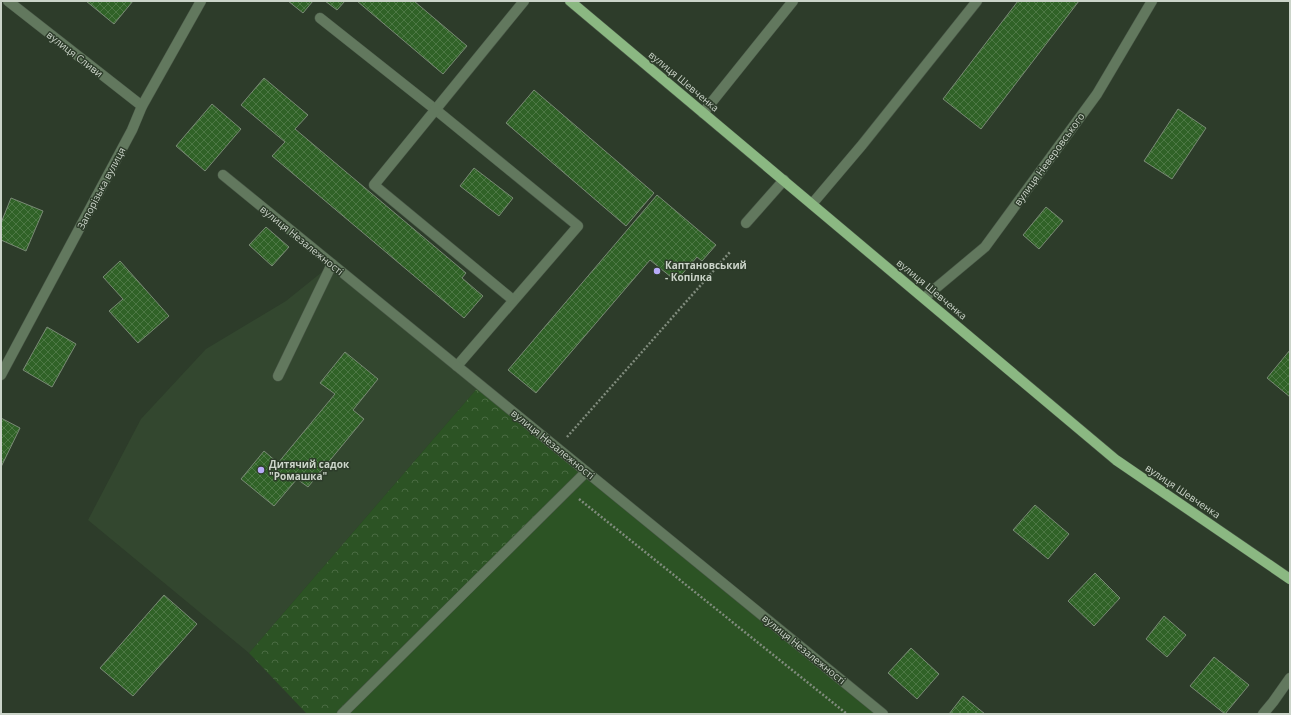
<svg xmlns="http://www.w3.org/2000/svg" width="1291" height="715" font-family="'Open Sans',sans-serif">
	<style>
		.built { fill: #33472f }
		.green { fill: #2c5324 }
		.forest { fill: url(#forest-crowns) }
		.building { fill: url(#building-cross-hatch); stroke: #798a75 }
		.lines { fill: none; stroke-linecap: round; stroke-linejoin: round }
		.minor-casing { stroke: #495747; stroke-width: 11 }
		.major-casing { stroke: #495747; stroke-width: 11 }
		.path { stroke: #808c7d; stroke-width: 2.5; stroke-dasharray: 2 2; stroke-linecap: butt }
		.minor { stroke: #62785e; stroke-width: 10 }
		.major { stroke: #8bb882; stroke-width: 10 }
		.poi-dot { fill: #b7abf8; stroke: #2d3c2a; stroke-width: 1.5 }
		.labels { text-anchor: middle; dominant-baseline: central; stroke-width: 3; stroke-linejoin: round; paint-order: stroke }
		.street-label { font-size: 10px; fill: #cbd4c9; stroke: #2d3c2a }
		.poi-label { font-size: 10px; font-weight: bold; fill: #cbd4c9; stroke: #2d3c2a; text-anchor: start }
	</style>
	<defs>
		<pattern id="forest-crowns" width="20" height="18" patternUnits="userSpaceOnUse"><rect width="20" height="18" fill="#2c5324"/><path d="M2 6a3 3 0 1 1 6 0M12 15a3 3 0 1 1 6 0" fill="none" stroke="#496b42"/></pattern>
		<pattern id="building-cross-hatch" width="8" height="8" patternUnits="userSpaceOnUse"><rect width="8" height="8" fill="#306227"/><path d="M0 0l8 8M0 8l8-8" fill="none" stroke="#4d7845"/></pattern>
	</defs>
	<rect width="100%" height="100%" fill="#2d3c2a"/>
	<!-- built -->
	<polygon class="built" points="332,264 480,385 249,653 88,520 141,419 206,349 286,301"/>
	<!-- green -->
	<polygon class="green" points="586,472 883,714 342,714"/>
	<!-- forest -->
	<polygon class="forest" points="480,385 586,472 342,714 307,714 249,653"/>
	<!-- building -->
	<g class="building">
		<polygon points="86,1 133,1 114,24"/>
		<polygon points="288,1 313,1 303,13"/>
		<polygon points="325,1 345,1 337,10"/>
		<polygon points="357,1 414,1 467,46 443,74"/>
		<polygon points="1018,1 1079,1 981,129 943,99"/>
		<polygon points="264,78 308,115 295,129 466,273 462,278 483,296 464,318 272,156 285,142 241,105"/>
		<polygon points="534,90 654,193 626,226 506,123"/>
		<polygon points="212,104 241,129 205,171 176,146"/>
		<polygon points="1178,109 1206,128 1172,179 1144,161"/>
		<polygon points="474,168 513,198 499,216 460,186"/>
		<polygon points="657,195 716,245 702,261 697,257 676,281 650,260 536,393 508,370"/>
		<polygon points="11,198 43,211 26,251 1,240 1,223"/>
		<polygon points="1046,207 1063,221 1039,249 1023,235"/>
		<polygon points="266,227 289,247 272,266 249,245"/>
		<polygon points="120,261 169,316 138,343 109,311 123,299 103,277"/>
		<polygon points="47,327 76,344 52,387 23,370"/>
		<polygon points="1290,350 1290,397 1267,378"/>
		<polygon points="345,352 378,379 353,410 364,419 308,487 297,479 274,506 241,479 264,451 278,463 335,394 320,383"/>
		<polygon points="1,418 20,428 1,467"/>
		<polygon points="1035,505 1069,534 1048,559 1013,530"/>
		<polygon points="1095,573 1120,598 1094,626 1068,601"/>
		<polygon points="164,595 197,624 133,696 100,668"/>
		<polygon points="1164,616 1186,635 1167,657 1146,639"/>
		<polygon points="911,648 939,674 917,699 888,673"/>
		<polygon points="1214,657 1249,685 1225,714 1190,686"/>
		<polygon points="963,696 985,714 949,714"/>
	</g>
	<g class="lines">
		<defs>
			<g id="minor">
				<polyline points="8,1 142,106"/>
				<polyline points="320,18 436,110 578,226 457,366"/>
				<polyline points="703,113 793,1"/>
				<polyline points="223,175 883,714"/>
				<polyline points="812,204 862,145 977,1"/>
				<polyline points="746,223 784,180"/>
				<polyline points="924,298 985,247 1097,94 1152,1"/>
				<polyline points="513,300 374,185 524,1"/>
				<polyline points="1,375 132,130 142,106 201,1"/>
				<polyline points="278,376 332,264"/>
				<polyline points="342,714 586,472"/>
				<polyline points="1263,714 1273,702 1290,678"/>
			</g>
			<polyline id="major" points="570,1 1116,460 1290,579"/>
		</defs>
		<!-- minor casing -->
		<use href="#minor" class="minor-casing"/>
		<!-- major casing -->
		<use href="#major" class="major-casing"/>
		<!-- path -->
		<g class="path">
			<polyline points="567,437 730,252"/>
			<polyline points="579,499 847,714"/>
		</g>
		<!-- minor -->
		<use href="#minor" class="minor"/>
		<!-- major -->
		<use href="#major" class="major"/>
	</g>
	<!-- markers -->
	<g class="poi-dot">
		<circle cx="657" cy="271" r="4"/>
		<circle cx="261" cy="470" r="4"/>
	</g>
	<g class="labels">
		<!-- street labels -->
		<g class="street-label">
			<text transform="translate(75 54) rotate(38)">вулиця Сливи</text>
			<text transform="translate(684 81) rotate(40)">вулиця Шевченка</text>
			<text transform="translate(1049 159) rotate(-54)">вулиця Неверовського</text>
			<text transform="translate(101 188) rotate(-62)">Запорізька вулиця</text>
			<text transform="translate(302 240) rotate(39)">вулиця Незалежності</text>
			<text transform="translate(932 289) rotate(40)">вулиця Шевченка</text>
			<text transform="translate(553 444) rotate(39)">вулиця Незалежності</text>
			<text transform="translate(1183 491) rotate(34)">вулиця Шевченка</text>
			<text transform="translate(804 649) rotate(39)">вулиця Незалежності</text>
		</g>
		<!-- poi labels -->
		<g class="poi-label">
			<text x="665" y="265">Каптановський<tspan x="665" dy="12">- Копілка</tspan></text>
			<text x="269" y="464">Дитячий садок<tspan x="269" dy="12">"Ромашка"</tspan></text>
		</g>
	</g>
	<!-- border -->
	<rect width="1291" height="715" fill="none" stroke="#cbd4c9" stroke-width="4"/>
</svg>
